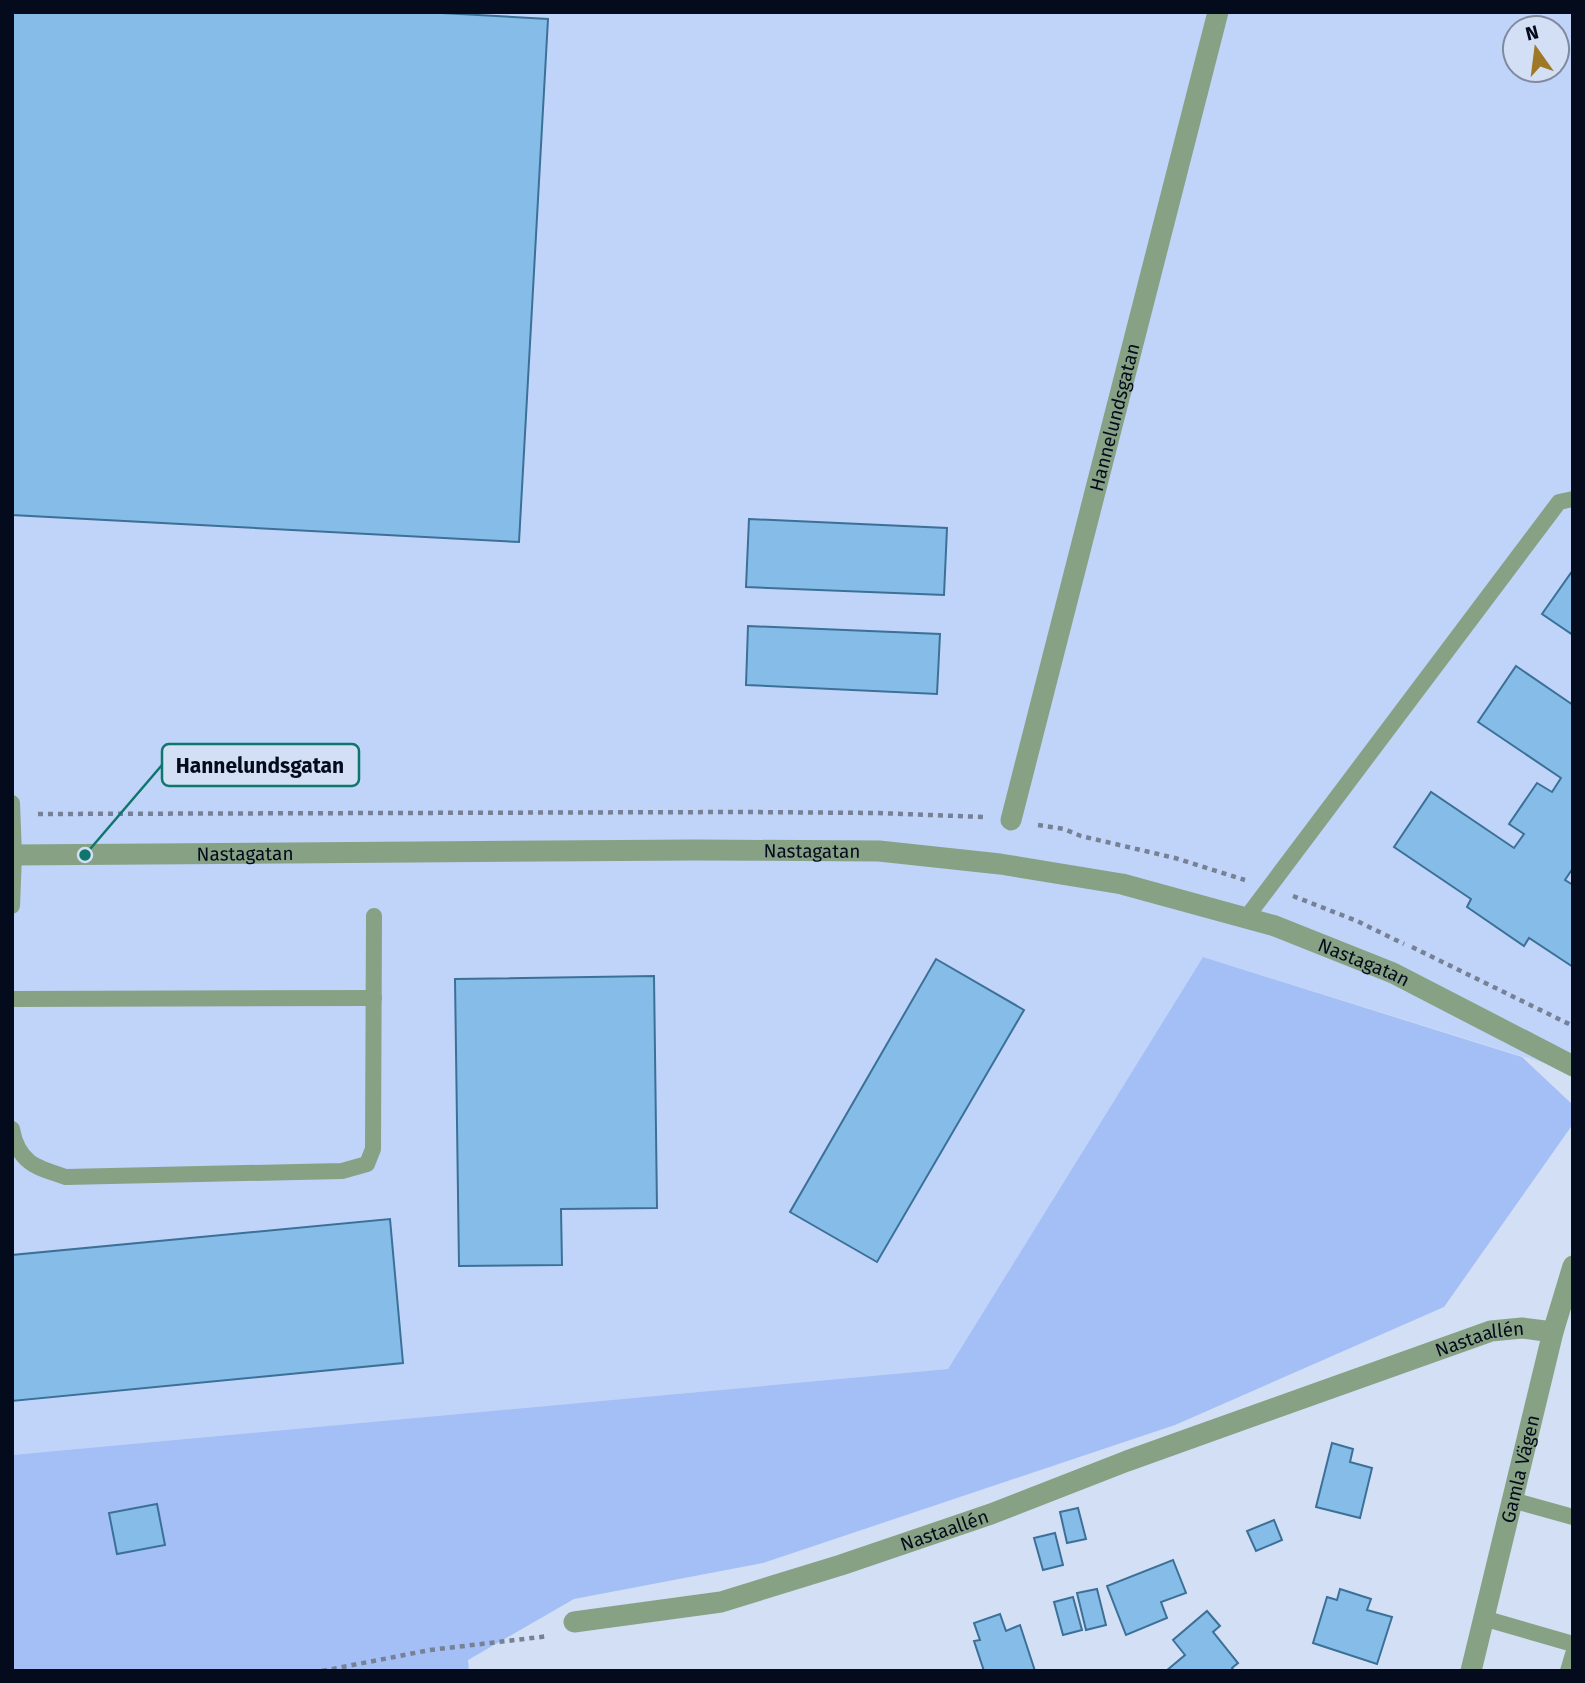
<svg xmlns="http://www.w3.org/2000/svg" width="1585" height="1683" font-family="'Fira Sans',sans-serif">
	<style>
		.built { fill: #c0d4f9; fill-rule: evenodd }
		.green { fill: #a3bff6 }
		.building { fill: #86bde8; stroke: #3c7097; stroke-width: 2 }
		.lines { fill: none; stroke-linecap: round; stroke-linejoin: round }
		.path { stroke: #778195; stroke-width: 4.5; stroke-dasharray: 5 5; stroke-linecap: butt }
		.service { stroke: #87a185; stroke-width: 16 }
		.minor { stroke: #87a185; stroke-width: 21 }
		.labels { text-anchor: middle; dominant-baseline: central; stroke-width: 6; stroke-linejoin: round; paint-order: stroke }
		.street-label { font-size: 19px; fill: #040b1d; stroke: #d3dff5 }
		.leader { fill: none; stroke: #0f766e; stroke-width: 2.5 }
		.callout-dot { fill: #0f766e; stroke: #d3dff5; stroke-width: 2.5 }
		.callout { fill: #d3dff5; stroke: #0f766e; stroke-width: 2.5 }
		.callout-label { font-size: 21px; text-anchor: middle; font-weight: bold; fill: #040b1d }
	</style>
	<rect width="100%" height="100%" fill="#d3dff5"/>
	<!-- built -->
	<path class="built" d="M12,12H1573V1072L1203,957L948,1369L12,1455ZM1515,28H1557V70H1515Z"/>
	<!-- green -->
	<polygon class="green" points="1203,957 1522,1057 1573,1105 1573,1124 1444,1307 1175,1425 763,1563 574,1599 468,1660 469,1671 12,1671 12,1455 948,1369"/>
	<!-- building -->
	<g class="building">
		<polygon points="12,12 423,12 548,19 519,542 12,515"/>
		<polygon points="749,519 947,528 944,595 746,587"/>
		<polygon points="1573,570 1573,635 1542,614"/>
		<polygon points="748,626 940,634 937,694 746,685"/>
		<polygon points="1516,666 1573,705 1573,868 1565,880 1573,885 1573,967 1529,938 1524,946 1467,907 1471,899 1394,847 1431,792 1514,848 1524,834 1509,824 1537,783 1552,792 1561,778 1478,722"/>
		<polygon points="936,959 1024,1010 877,1262 790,1212"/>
		<polygon points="654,976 657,1208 561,1209 562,1265 459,1266 455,979"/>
		<polygon points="390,1219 403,1363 12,1401 12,1255"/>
		<polygon points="1332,1443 1353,1449 1350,1462 1372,1468 1360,1518 1316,1507"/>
		<polygon points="157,1504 165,1545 117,1554 109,1513"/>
		<polygon points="1078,1508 1086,1539 1067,1543 1060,1512"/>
		<polygon points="1274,1520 1282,1540 1256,1551 1247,1531"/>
		<polygon points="1055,1533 1063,1565 1043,1570 1034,1538"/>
		<polygon points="1173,1560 1186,1593 1161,1602 1167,1618 1126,1635 1107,1586"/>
		<polygon points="1097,1589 1106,1625 1086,1630 1077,1593"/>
		<polygon points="1340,1589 1371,1599 1367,1610 1392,1617 1377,1664 1313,1643 1327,1597 1337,1600"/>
		<polygon points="1073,1597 1082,1630 1063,1635 1054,1602"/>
		<polygon points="1207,1611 1220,1626 1213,1632 1238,1663 1232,1668 1234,1671 1166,1671 1185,1655 1173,1640"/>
		<polygon points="1000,1614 1006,1631 1020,1625 1035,1671 984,1671 974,1641 980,1640 974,1623"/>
	</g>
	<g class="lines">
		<!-- path -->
		<g class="path">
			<polyline points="38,814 744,812 877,813 984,817"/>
			<polyline points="1038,825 1064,829 1081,836 1175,858 1245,880"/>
			<polyline points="1293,896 1357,921 1404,944"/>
			<polyline points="1412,947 1573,1026"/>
			<polyline points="322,1671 430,1650 549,1636"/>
		</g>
		<!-- service -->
		<g class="service">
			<polyline points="12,803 14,855 12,906"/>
			<polyline points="1246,918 1559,502 1573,499"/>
			<polyline points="12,999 374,998"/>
			<path d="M12,1129C18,1163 37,1168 66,1177L342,1171L367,1164L373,1149L374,916"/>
			<polyline points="1512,1500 1573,1517"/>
			<polyline points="1483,1618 1573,1644"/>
			<polyline points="1568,1671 1573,1654"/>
		</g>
		<!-- minor -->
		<g class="minor">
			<path id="s1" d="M1011,820L1218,12"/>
			<path id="s2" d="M12,855L695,850L879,851L1000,864L1122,884L1275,926L1393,973L1573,1066"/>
			<path id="s3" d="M574,1622L721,1602L841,1565L991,1514L1127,1461L1491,1331L1522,1328L1553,1332"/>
			<path id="s4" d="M1471,1671L1553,1332L1573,1266"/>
		</g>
	</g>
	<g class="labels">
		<!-- street labels -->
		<g class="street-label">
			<text stroke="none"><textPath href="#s1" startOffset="416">Hannelundsgatan</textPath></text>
			<text stroke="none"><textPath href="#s2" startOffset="800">Nastagatan</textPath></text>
			<text stroke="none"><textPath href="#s2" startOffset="233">Nastagatan</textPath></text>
			<text stroke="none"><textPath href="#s2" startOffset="1367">Nastagatan</textPath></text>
			<text stroke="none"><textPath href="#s3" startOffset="952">Nastaallén</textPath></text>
			<text stroke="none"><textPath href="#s4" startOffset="208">Gamla Vägen</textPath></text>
			<text stroke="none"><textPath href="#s3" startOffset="383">Nastaallén</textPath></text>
		</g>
	</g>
	<!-- callouts -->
	<path class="leader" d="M85 855L162 765"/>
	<circle class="callout-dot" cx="85" cy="855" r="7"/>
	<rect class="callout" x="162" y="744" width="197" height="42" rx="7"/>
	<g class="callout-label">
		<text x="260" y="773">Hannelundsgatan</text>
	</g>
	<!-- border -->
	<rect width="1585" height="1683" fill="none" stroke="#040b1d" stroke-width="28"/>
	<!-- north arrow -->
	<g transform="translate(1536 49) rotate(346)"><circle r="33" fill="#d3dff5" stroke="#808a9f" stroke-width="2"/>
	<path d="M0-5L12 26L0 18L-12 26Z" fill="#9e7825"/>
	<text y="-10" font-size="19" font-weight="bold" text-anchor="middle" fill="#040b1d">N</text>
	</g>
</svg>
